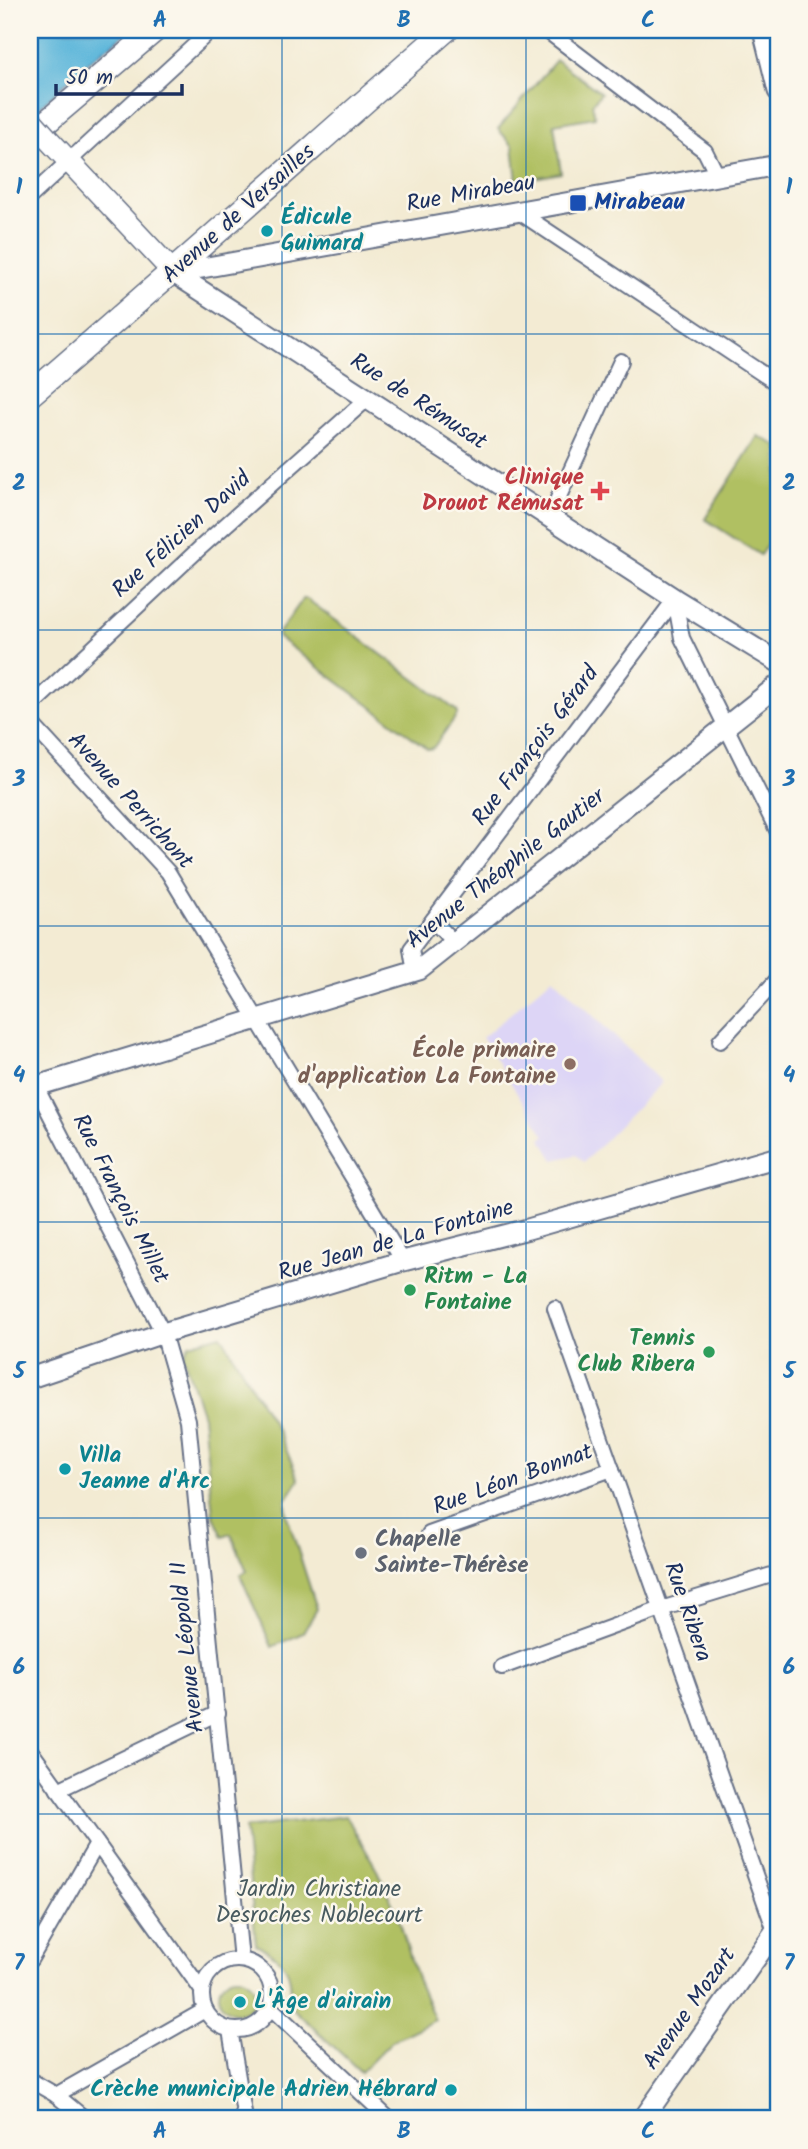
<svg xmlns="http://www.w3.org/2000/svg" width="808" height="2149" font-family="Kalam,sans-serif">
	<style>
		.built { fill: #ddd5f6 }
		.green { fill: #b0c062; stroke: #667860; stroke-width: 2 }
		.water { fill: #5cb6da; stroke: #3c729c; stroke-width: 2 }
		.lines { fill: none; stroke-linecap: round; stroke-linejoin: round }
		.minor-casing { stroke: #677187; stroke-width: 18 }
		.tertiary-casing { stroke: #677187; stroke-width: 23 }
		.secondary-casing { stroke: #677187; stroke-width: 24 }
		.primary-casing { stroke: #677187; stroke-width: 26 }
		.minor { stroke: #fff; stroke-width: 14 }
		.tertiary { stroke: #fff; stroke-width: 19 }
		.secondary { stroke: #fff; stroke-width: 21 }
		.primary { stroke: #fff; stroke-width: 23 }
		.secondary-bridge-casing { stroke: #677187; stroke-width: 24; stroke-linecap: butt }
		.secondary-bridge { stroke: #fff; stroke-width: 21 }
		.grid { fill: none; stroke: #1f6fb2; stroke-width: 2; stroke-opacity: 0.55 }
		.transit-dot { fill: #1a4fb4; stroke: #fbf7ec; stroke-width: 2.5 }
		.culture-dot { fill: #0f9aa8; stroke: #fbf7ec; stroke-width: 2.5 }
		.health-dot { fill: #e0444e; stroke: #fbf7ec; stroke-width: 2.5 }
		.education-dot { fill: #8d6e63; stroke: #fbf7ec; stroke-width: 2.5 }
		.leisure-dot { fill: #2e9e5b; stroke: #fbf7ec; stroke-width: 2.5 }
		.worship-dot { fill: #6b7280; stroke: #fbf7ec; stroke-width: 2.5 }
		.labels { text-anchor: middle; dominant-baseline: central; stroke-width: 5; stroke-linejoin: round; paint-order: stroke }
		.street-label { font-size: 23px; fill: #1b2f5e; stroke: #fbf7ec }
		.transit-label { font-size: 23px; font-weight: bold; fill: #164399; stroke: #fbf7ec; text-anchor: start }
		.culture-label { font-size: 23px; font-weight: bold; fill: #0d838f; stroke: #fbf7ec; text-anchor: start }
		.health-label { font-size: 23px; font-weight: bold; fill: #be3a42; stroke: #fbf7ec; text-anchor: end }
		.education-label { font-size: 23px; font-weight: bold; fill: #785e54; stroke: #fbf7ec; text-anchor: end }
		.leisure-label { font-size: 23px; font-weight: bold; fill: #27864d; stroke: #fbf7ec; text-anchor: start }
		.worship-label { font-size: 23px; font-weight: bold; fill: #5b616d; stroke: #fbf7ec; text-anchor: start }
		.park-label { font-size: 23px; fill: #485a5f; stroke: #fbf7ec }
		.neatline { fill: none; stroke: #1f6fb2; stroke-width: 2.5 }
		.grid-label { font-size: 23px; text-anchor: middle; font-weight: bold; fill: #1f6fb2 }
	</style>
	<rect width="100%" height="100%" fill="#fbf7ec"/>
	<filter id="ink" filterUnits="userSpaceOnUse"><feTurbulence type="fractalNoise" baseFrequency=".0143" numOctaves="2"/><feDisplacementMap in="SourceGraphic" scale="14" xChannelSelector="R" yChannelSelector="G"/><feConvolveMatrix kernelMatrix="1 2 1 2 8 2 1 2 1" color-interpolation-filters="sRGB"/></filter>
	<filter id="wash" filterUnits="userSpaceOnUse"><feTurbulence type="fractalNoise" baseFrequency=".00686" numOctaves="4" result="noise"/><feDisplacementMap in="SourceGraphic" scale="28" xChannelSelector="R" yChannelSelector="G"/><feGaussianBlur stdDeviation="1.57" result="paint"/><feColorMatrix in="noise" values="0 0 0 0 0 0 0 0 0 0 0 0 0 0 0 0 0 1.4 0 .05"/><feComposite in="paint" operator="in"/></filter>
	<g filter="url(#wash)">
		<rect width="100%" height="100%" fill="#f3ebd3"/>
		<!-- built -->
		<polygon class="built" points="553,977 662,1082 584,1162 576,1155 554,1160 541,1139 545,1136 482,1038"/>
		<!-- green -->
		<g class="green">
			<polygon points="556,60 601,93 592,104 595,117 554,124 561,173 517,181 513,146 498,129"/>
			<polygon points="758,436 778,446 778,529 760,555 705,519"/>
			<polygon points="303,599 307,599 457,711 457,715 433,748 428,749 279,638 278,634"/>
			<polygon points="221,1335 279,1433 299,1480 286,1500 287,1516 317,1609 303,1633 272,1647 240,1575 247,1571 231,1534 223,1537 213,1514 203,1416 183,1356 189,1344"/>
			<path d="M346,1816L375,1866L398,1916L416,1976L435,2020L392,2041L361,2072L290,2006C294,1972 286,1960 256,1944L245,1828Z"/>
			<circle cx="237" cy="1995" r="18"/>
		</g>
		<!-- water -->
		<polygon class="water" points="30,30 131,30 88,62 30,116"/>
	</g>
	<g filter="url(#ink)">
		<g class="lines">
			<defs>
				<g id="minor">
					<polyline points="546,30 705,151 717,175"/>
					<polyline points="30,197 211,30"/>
					<polyline points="516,210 778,384"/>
					<polyline points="550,516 621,361"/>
					<polyline points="675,599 682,638 778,832"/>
					<polyline points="30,707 200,548 367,399"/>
					<polyline points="30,722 168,872 403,1261"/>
					<polyline points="433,920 454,943"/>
					<polyline points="419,970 413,961 411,949 675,599"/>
					<polyline points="720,1041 778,979"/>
					<polyline points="36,1087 163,1333 188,1420 241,1960"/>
					<polyline points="555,1308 775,1931"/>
					<polyline points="429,1534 612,1469"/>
					<polyline points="502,1667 661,1609 778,1573"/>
					<polyline points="30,1750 201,1989"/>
					<polyline points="58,1790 218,1713"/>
					<circle cx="237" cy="1995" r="35"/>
					<polyline points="30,1960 97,1844"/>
					<polyline points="270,2007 389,2119"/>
					<polyline points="230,2030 245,2119"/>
					<polyline points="30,2080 56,2095 85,2119"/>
					<polyline points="56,2095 205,2010"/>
				</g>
				<g id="tertiary">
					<polyline points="763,30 778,91"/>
					<polyline points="174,273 675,599 778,662"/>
					<polyline points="174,273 778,165"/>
					<polyline points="30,1088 419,970 778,685"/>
					<polyline points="30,1378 163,1333 403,1261 528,1229 778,1157"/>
					<polyline points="643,2119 778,1927"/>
				</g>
				<polyline id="secondary" points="47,138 174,273"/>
				<g id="primary">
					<polyline points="30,136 155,30"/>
					<path d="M30,395C170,275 307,152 446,30"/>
				</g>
			</defs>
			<!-- minor casing -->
			<use href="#minor" class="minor-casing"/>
			<!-- tertiary casing -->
			<use href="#tertiary" class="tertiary-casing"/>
			<!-- secondary casing -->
			<use href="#secondary" class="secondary-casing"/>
			<!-- primary casing -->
			<use href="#primary" class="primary-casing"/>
			<!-- minor -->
			<use href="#minor" class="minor"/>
			<!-- tertiary -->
			<use href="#tertiary" class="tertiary"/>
			<!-- secondary -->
			<use href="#secondary" class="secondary"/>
			<!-- primary -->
			<use href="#primary" class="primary"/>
			<defs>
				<polyline id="secondary-bridge" points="30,119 47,138"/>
			</defs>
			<!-- secondary-bridge casing -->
			<use href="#secondary-bridge" class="secondary-bridge-casing"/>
			<!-- secondary-bridge -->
			<use href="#secondary-bridge" class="secondary-bridge"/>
		</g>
	</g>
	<!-- grid -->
	<path class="grid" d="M282,30V2119M526,30V2119M30,334H778M30,630H778M30,926H778M30,1222H778M30,1518H778M30,1814H778"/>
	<!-- markers -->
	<rect class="transit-dot" x="569" y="194" width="18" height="18" rx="3.5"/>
	<g class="culture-dot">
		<circle cx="267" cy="231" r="7"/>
		<circle cx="65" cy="1469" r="7"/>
		<circle cx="240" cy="2002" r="7"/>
		<circle cx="451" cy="2090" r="7"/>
	</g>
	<path class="health-dot" d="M596.5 480.5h7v7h7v7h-7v7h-7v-7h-7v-7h7z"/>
	<circle class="education-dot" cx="570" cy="1064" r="7"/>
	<g class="leisure-dot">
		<circle cx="410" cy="1290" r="7"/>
		<circle cx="709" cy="1352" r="7"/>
	</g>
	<circle class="worship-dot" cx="361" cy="1553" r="7"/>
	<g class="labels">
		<!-- street labels -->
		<g class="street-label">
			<text transform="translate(471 194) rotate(-10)">Rue Mirabeau</text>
			<text transform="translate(239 214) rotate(-42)">Avenue de Versailles</text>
			<text transform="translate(418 402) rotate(33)">Rue de Rémusat</text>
			<text transform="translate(182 535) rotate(-42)">Rue Félicien David</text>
			<text transform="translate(536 746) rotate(-53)">Rue François Gérard</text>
			<text transform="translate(130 801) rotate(48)">Avenue Perrichont</text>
			<text transform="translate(506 869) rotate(-38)">Avenue Théophile Gautier</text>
			<text transform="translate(120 1199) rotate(63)">Rue François Millet</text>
			<text transform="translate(396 1241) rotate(-16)">Rue Jean de La Fontaine</text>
			<text transform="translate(513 1480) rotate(-20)">Rue Léon Bonnat</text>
			<text transform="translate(687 1612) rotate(71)">Rue Ribera</text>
			<text transform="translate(188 1647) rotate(-96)">Avenue Léopold II</text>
			<text transform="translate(690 2009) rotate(-55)">Avenue Mozart</text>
		</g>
		<!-- transit labels -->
		<g class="transit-label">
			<text x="594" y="203">Mirabeau</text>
		</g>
		<!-- culture labels -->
		<g class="culture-label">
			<text x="281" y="218">Édicule<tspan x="281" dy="26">Guimard</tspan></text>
			<text x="79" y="1456">Villa<tspan x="79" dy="26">Jeanne d'Arc</tspan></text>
			<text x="254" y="2002">L'Âge d'airain</text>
			<text x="437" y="2090" text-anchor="end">Crèche municipale Adrien Hébrard</text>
		</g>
		<!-- health labels -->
		<g class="health-label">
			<text x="584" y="478">Clinique<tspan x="584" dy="26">Drouot Rémusat</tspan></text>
		</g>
		<!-- education labels -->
		<g class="education-label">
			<text x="556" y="1051">École primaire<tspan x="556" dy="26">d'application La Fontaine</tspan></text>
		</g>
		<!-- leisure labels -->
		<g class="leisure-label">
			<text x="424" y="1277">Ritm - La<tspan x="424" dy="26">Fontaine</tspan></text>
			<text x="695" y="1339" text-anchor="end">Tennis<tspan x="695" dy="26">Club Ribera</tspan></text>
		</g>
		<!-- worship labels -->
		<g class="worship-label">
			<text x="375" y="1540">Chapelle<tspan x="375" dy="26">Sainte-Thérèse</tspan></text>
		</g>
		<!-- park labels -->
		<g class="park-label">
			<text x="319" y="1890">Jardin Christiane<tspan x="319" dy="26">Desroches Noblecourt</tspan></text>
		</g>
	</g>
	<!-- margin -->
	<rect width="808" height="2149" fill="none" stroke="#fbf7ec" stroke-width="77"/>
	<!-- scale -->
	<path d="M56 84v10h126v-10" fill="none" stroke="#1b2f5e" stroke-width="3.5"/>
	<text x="66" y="84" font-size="21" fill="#1b2f5e" stroke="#fbf7ec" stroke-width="5" paint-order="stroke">50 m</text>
	<rect x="38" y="38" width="732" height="2072" class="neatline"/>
	<g class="grid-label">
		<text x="160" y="27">A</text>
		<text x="404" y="27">B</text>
		<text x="648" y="27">C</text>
		<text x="19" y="194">1</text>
		<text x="789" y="194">1</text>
		<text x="19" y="490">2</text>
		<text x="789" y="490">2</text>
		<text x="19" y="786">3</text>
		<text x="789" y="786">3</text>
		<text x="19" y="1082">4</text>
		<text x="789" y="1082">4</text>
		<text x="19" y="1378">5</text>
		<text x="789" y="1378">5</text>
		<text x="19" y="1674">6</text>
		<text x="789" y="1674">6</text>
		<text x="19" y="1970">7</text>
		<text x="789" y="1970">7</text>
		<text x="160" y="2138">A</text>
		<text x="404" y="2138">B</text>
		<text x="648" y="2138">C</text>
	</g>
</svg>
